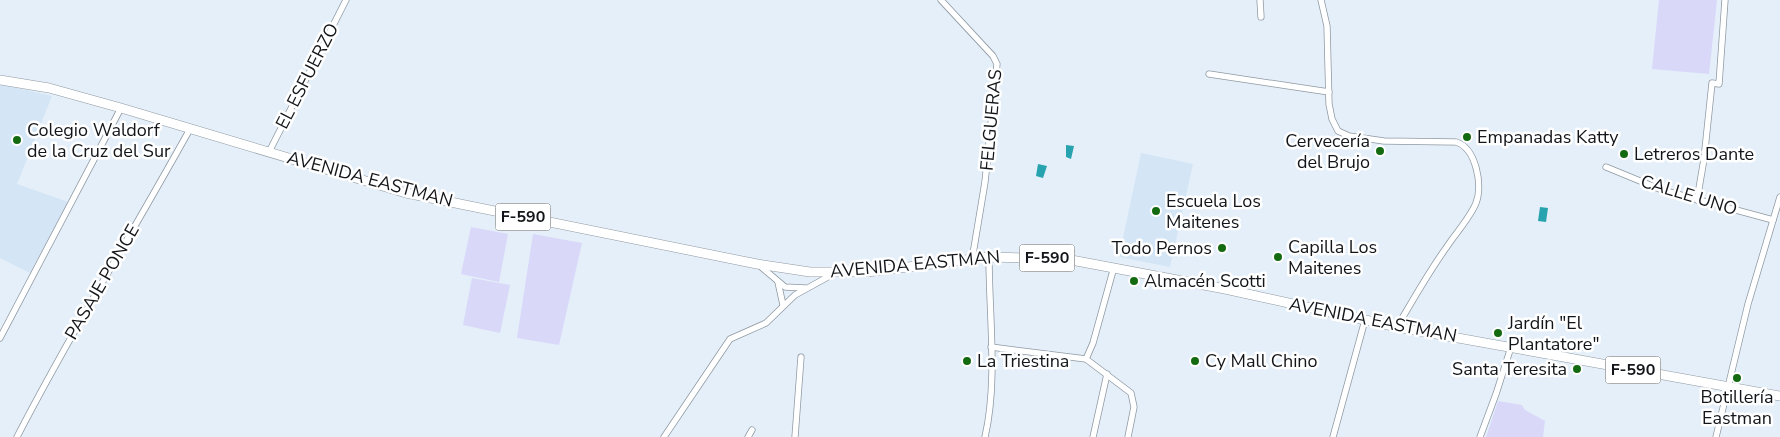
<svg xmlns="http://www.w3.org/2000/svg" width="1780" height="437" font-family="'Nunito Sans',sans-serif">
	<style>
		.built { fill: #d4e5f5 }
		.green { fill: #d9d8f9 }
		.water { fill: #26a3ae }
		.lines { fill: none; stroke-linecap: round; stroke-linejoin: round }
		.minor-casing { stroke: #8f99a2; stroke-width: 7 }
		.primary-casing { stroke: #8f99a2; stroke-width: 10 }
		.minor { stroke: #fff; stroke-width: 5.5 }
		.primary { stroke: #fff; stroke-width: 9 }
		.poi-dot { fill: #146a10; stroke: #fff; stroke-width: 2 }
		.labels { text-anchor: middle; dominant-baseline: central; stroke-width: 5; stroke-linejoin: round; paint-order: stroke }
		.shield { fill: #fff; stroke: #595b5e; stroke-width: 1 }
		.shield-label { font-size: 16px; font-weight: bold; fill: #121519 }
		.street-label { font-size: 18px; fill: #121519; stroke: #fff }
		.poi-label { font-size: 18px; fill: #121519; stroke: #fff; text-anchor: start }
	</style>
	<rect width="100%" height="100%" fill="#e4eff9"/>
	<!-- built -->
	<g class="built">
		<polygon points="0,84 52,96 17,184 68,202 30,273 0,258"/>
		<polygon points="1141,153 1193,164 1170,267 1119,257"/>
	</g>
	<!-- green -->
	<g class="green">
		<polygon points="1659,0 1717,0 1709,74 1652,69"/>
		<polygon points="471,227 508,234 499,282 461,274"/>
		<polygon points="533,234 582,243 559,345 517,338"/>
		<polygon points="472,278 510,285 500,333 463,325"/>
		<polygon points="1498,401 1522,405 1525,410 1545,421 1543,437 1486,437"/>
	</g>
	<!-- water -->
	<g class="water">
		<polygon points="1066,145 1074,146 1071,159 1066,157"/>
		<polygon points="1038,164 1047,166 1043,178 1036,176"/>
		<polygon points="1540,207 1548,208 1546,222 1538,221"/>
	</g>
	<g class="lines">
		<defs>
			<g id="minor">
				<polyline points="941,0 993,56 997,64 985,182 972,260"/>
				<polyline points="1260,0 1261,17"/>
				<path d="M1321,0L1327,26L1329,104L1332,119L1338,131L1349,136L1384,141L1456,142C1476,148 1483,185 1476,203C1470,218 1455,234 1446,248C1428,273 1413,300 1397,327"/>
				<polyline points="1209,74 1329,92"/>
				<polyline points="269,152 346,0"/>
				<polyline points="1606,167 1662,190 1773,220"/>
				<polyline points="1697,200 1704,159 1712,83 1719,84 1725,0"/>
				<polyline points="760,266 785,287 805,288"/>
				<polyline points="778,282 783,305"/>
				<polyline points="0,338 121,108"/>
				<polyline points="991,347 1086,359 1131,393 1134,407 1128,437"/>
				<polyline points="1086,359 1093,343 1114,267"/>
				<path d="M17,437C71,332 133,232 190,129"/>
				<polyline points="664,437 730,339 766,323 795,295 835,273"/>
				<polyline points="748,437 752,430"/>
				<polyline points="795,437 801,357"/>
				<path d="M985,437C998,381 989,315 989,257"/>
				<polyline points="1093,437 1107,374"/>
				<polyline points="1333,437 1365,320"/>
				<polyline points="1480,437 1496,394 1511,347"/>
				<polyline points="1716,437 1748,304 1780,197"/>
			</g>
			<polyline id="primary" points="0,80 49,88 121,108 406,193 757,264 810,272 867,272 989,257 1066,259 1225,289 1397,327 1780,396"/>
		</defs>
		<!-- minor casing -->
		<use href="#minor" class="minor-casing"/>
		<!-- primary casing -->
		<use href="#primary" class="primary-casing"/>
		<!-- minor -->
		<use href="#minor" class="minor"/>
		<!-- primary -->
		<use href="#primary" class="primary"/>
	</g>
	<!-- markers -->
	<g class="poi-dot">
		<circle cx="1467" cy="137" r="5"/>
		<circle cx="17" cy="140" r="5"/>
		<circle cx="1380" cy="151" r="5"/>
		<circle cx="1624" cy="154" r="5"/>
		<circle cx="1156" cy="211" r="5"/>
		<circle cx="1222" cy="248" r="5"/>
		<circle cx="1278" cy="257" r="5"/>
		<circle cx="1134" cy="281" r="5"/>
		<circle cx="1498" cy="333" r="5"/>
		<circle cx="967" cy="361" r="5"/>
		<circle cx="1195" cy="361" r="5"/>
		<circle cx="1577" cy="369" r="5"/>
		<circle cx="1737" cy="378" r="5"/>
	</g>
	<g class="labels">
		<!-- shield labels -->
		<g class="shield">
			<rect x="495.5" y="203.5" width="55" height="27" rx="4"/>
			<rect x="1019.5" y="244.5" width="55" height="27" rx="4"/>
			<rect x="1605.5" y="356.5" width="55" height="27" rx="4"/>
		</g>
		<g class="shield-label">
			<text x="523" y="217">F-590</text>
			<text x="1047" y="258">F-590</text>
			<text x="1633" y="370">F-590</text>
		</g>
		<!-- street labels -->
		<g class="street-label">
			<text transform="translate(307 76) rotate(-63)">EL ESFUERZO</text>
			<text transform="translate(991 120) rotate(-85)">FELGUERAS</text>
			<text transform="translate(370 179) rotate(15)">AVENIDA EASTMAN</text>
			<text transform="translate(1689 195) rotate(17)">CALLE UNO</text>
			<text transform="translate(915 264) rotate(-5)">AVENIDA EASTMAN</text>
			<text transform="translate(102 282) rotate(-60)">PASAJE PONCE</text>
			<text transform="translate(1373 320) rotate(11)">AVENIDA EASTMAN</text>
		</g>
		<!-- poi labels -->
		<g class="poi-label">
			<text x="27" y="130">Colegio Waldorf<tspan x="27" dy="21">de la Cruz del Sur</tspan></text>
			<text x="1477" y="137">Empanadas Katty</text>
			<text x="1370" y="141" text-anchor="end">Cervecería<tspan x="1370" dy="21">del Brujo</tspan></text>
			<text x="1634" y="154">Letreros Dante</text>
			<text x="1166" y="201">Escuela Los<tspan x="1166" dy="21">Maitenes</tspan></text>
			<text x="1288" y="247">Capilla Los<tspan x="1288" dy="21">Maitenes</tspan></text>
			<text x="1212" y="248" text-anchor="end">Todo Pernos</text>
			<text x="1144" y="281">Almacén Scotti</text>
			<text x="1508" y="323">Jardín "El<tspan x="1508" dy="21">Plantatore"</tspan></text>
			<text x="977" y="361">La Triestina</text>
			<text x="1205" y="361">Cy Mall Chino</text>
			<text x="1567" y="369" text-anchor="end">Santa Teresita</text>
			<text x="1737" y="397" text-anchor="middle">Botillería<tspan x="1737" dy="21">Eastman</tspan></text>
		</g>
	</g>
</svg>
